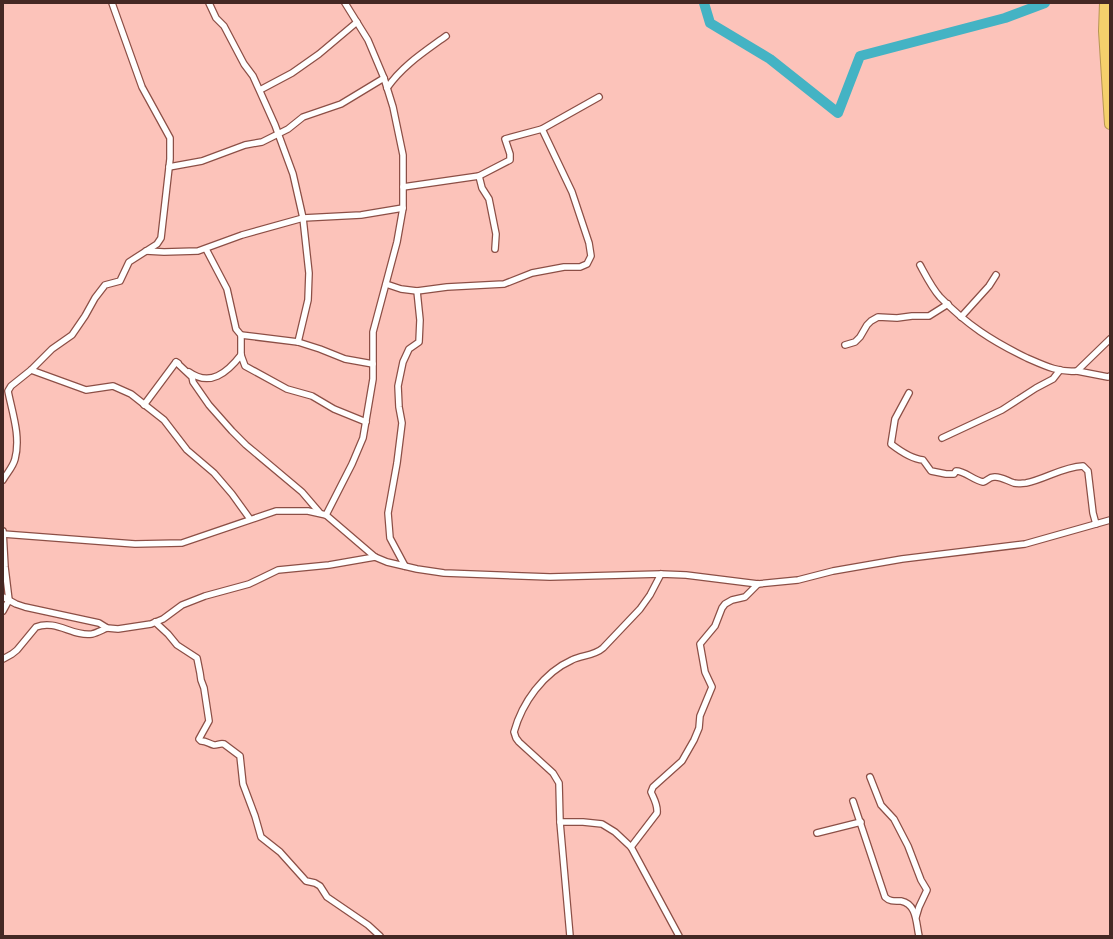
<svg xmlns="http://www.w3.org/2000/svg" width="1113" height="939" font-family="'Titillium Web',sans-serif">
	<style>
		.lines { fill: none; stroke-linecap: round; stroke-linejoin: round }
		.river { stroke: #44b3c4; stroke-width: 10 }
		.street-casing { stroke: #8c4f46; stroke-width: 8 }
		.highway-casing { stroke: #b79553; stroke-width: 12 }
		.street { stroke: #fff; stroke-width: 5.5 }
		.highway { stroke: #f5d06c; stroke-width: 10 }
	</style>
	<rect width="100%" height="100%" fill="#fcc3ba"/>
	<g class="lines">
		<!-- river -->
		<polyline class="river" points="704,3 710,23 770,59 838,113 860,56 1005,18 1045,3"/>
		<defs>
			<g id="street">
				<polyline points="209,3 216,18 224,26 244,64 253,76 275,125 293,174 303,218 309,273 308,300 298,342"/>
				<path d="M387,88C402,66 424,52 446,36"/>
				<polyline points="260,90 292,73 319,54 357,22"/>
				<polyline points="169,167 202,161 245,145 262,142 288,129 303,117 341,104 384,78"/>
				<polyline points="479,176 482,188 489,199 496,234 495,249"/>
				<polyline points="403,187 479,176 510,160 510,154 505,139 542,129 599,97"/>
				<polyline points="206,249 227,289 236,329 241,335 241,355 245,366 287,389 312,396 334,409 366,422"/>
				<polyline points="146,251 164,252 198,251 242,235 303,218 361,215 403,208"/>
				<path d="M920,265C926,276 932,288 940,297C967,325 992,341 1027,358C1043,365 1059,373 1077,371L1110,339"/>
				<polyline points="386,284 401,289 417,291 447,287 504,284 532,273 564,267 580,267 587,264 591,256 589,243 572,192 542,129"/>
				<polyline points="961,317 989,286 996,275"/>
				<polyline points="241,335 298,342 320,349 345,359 373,364"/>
				<polyline points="845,345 855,342 860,337 867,325 871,321 878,317 897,318 912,316 929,316 948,304"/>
				<polyline points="176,362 192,377 193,382 209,405 232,431 246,445 302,492 320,513"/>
				<polyline points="31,370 86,390 113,386 131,394 164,420 187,450 214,473 232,494 250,519"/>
				<polyline points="1077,371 1108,377 1110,376"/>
				<path d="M189,372C210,387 227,373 241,355"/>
				<path d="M909,393L895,419L891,444C900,451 912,459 923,460L931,471L946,474H954L956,471C965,471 973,480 983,482C987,481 989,477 994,477C1001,476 1007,481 1014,483C1018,484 1023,483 1026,483C1046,479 1062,467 1083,466L1088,471L1093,513L1096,524"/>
				<polyline points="144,405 176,362 178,363"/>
				<polyline points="942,438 1002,410 1036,388 1053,379 1060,370"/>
				<path d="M3,480C7,473 13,467 15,459C21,436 12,412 8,391L11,386L31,370L52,349L72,335L85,316L95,298L105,285L120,281L129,262L157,244L161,238L170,159V138L142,87L112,3"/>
				<polyline points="326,515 352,464 363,438 373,379 373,332 397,242 403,208 403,155 393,107 384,78 368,40 345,3"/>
				<polyline points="3,534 135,544 182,543 276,511 308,511 326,515 375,557 387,562 417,569 444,573 550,577 661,574 686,575 758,584 798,580 833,571 902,559 1025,544 1110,520"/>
				<polyline points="405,566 390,538 388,513 397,463 402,423 399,407 398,386 403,362 409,349 419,342 420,320 417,291"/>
				<polyline points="3,597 16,604 25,607 99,623 107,628 118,629 151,624 163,619 182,605 205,596 249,584 278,570 329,565 375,557"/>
				<polyline points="3,611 9,600 5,567 3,531"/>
				<path d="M155,622L168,634L177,645L197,658L200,673L201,680L204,688L209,721L199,739L201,741C207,741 209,744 214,745C218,745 220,743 224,744L240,756L243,784L255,816L261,837L280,852L306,881L315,883L320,886L327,897L368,925L380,936"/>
				<path d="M3,659L12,654L17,650L36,627C56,619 73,637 92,634C97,633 102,630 107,628"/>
				<polyline points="870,777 881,805 894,819 908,846 921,880 927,890 919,907 916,917"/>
				<path d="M853,801L885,897C890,902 895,901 901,901C917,904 916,923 919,936"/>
				<polyline points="560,822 583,822 602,824 615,832 631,847 679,936"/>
				<polyline points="817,833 861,822"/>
				<path d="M631,847L657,813C658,805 654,799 651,792L653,787L682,761L694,740L699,728L700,716L712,687L705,672L700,644L715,626L722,608L725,604L732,600L745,597L758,584"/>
				<path d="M570,936L560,822L559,783L553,773L519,742L516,738L514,732C522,703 543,673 572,660C582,655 594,656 603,648L640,609L650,595L661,574"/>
			</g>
			<polyline id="highway" points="1105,3 1104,31 1110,124"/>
		</defs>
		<!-- street casing -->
		<use href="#street" class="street-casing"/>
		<!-- highway casing -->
		<use href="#highway" class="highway-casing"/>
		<!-- street -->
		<use href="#street" class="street"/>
		<!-- highway -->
		<use href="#highway" class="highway"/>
	</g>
	<!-- border -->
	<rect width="1113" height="939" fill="none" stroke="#442824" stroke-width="8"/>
</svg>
